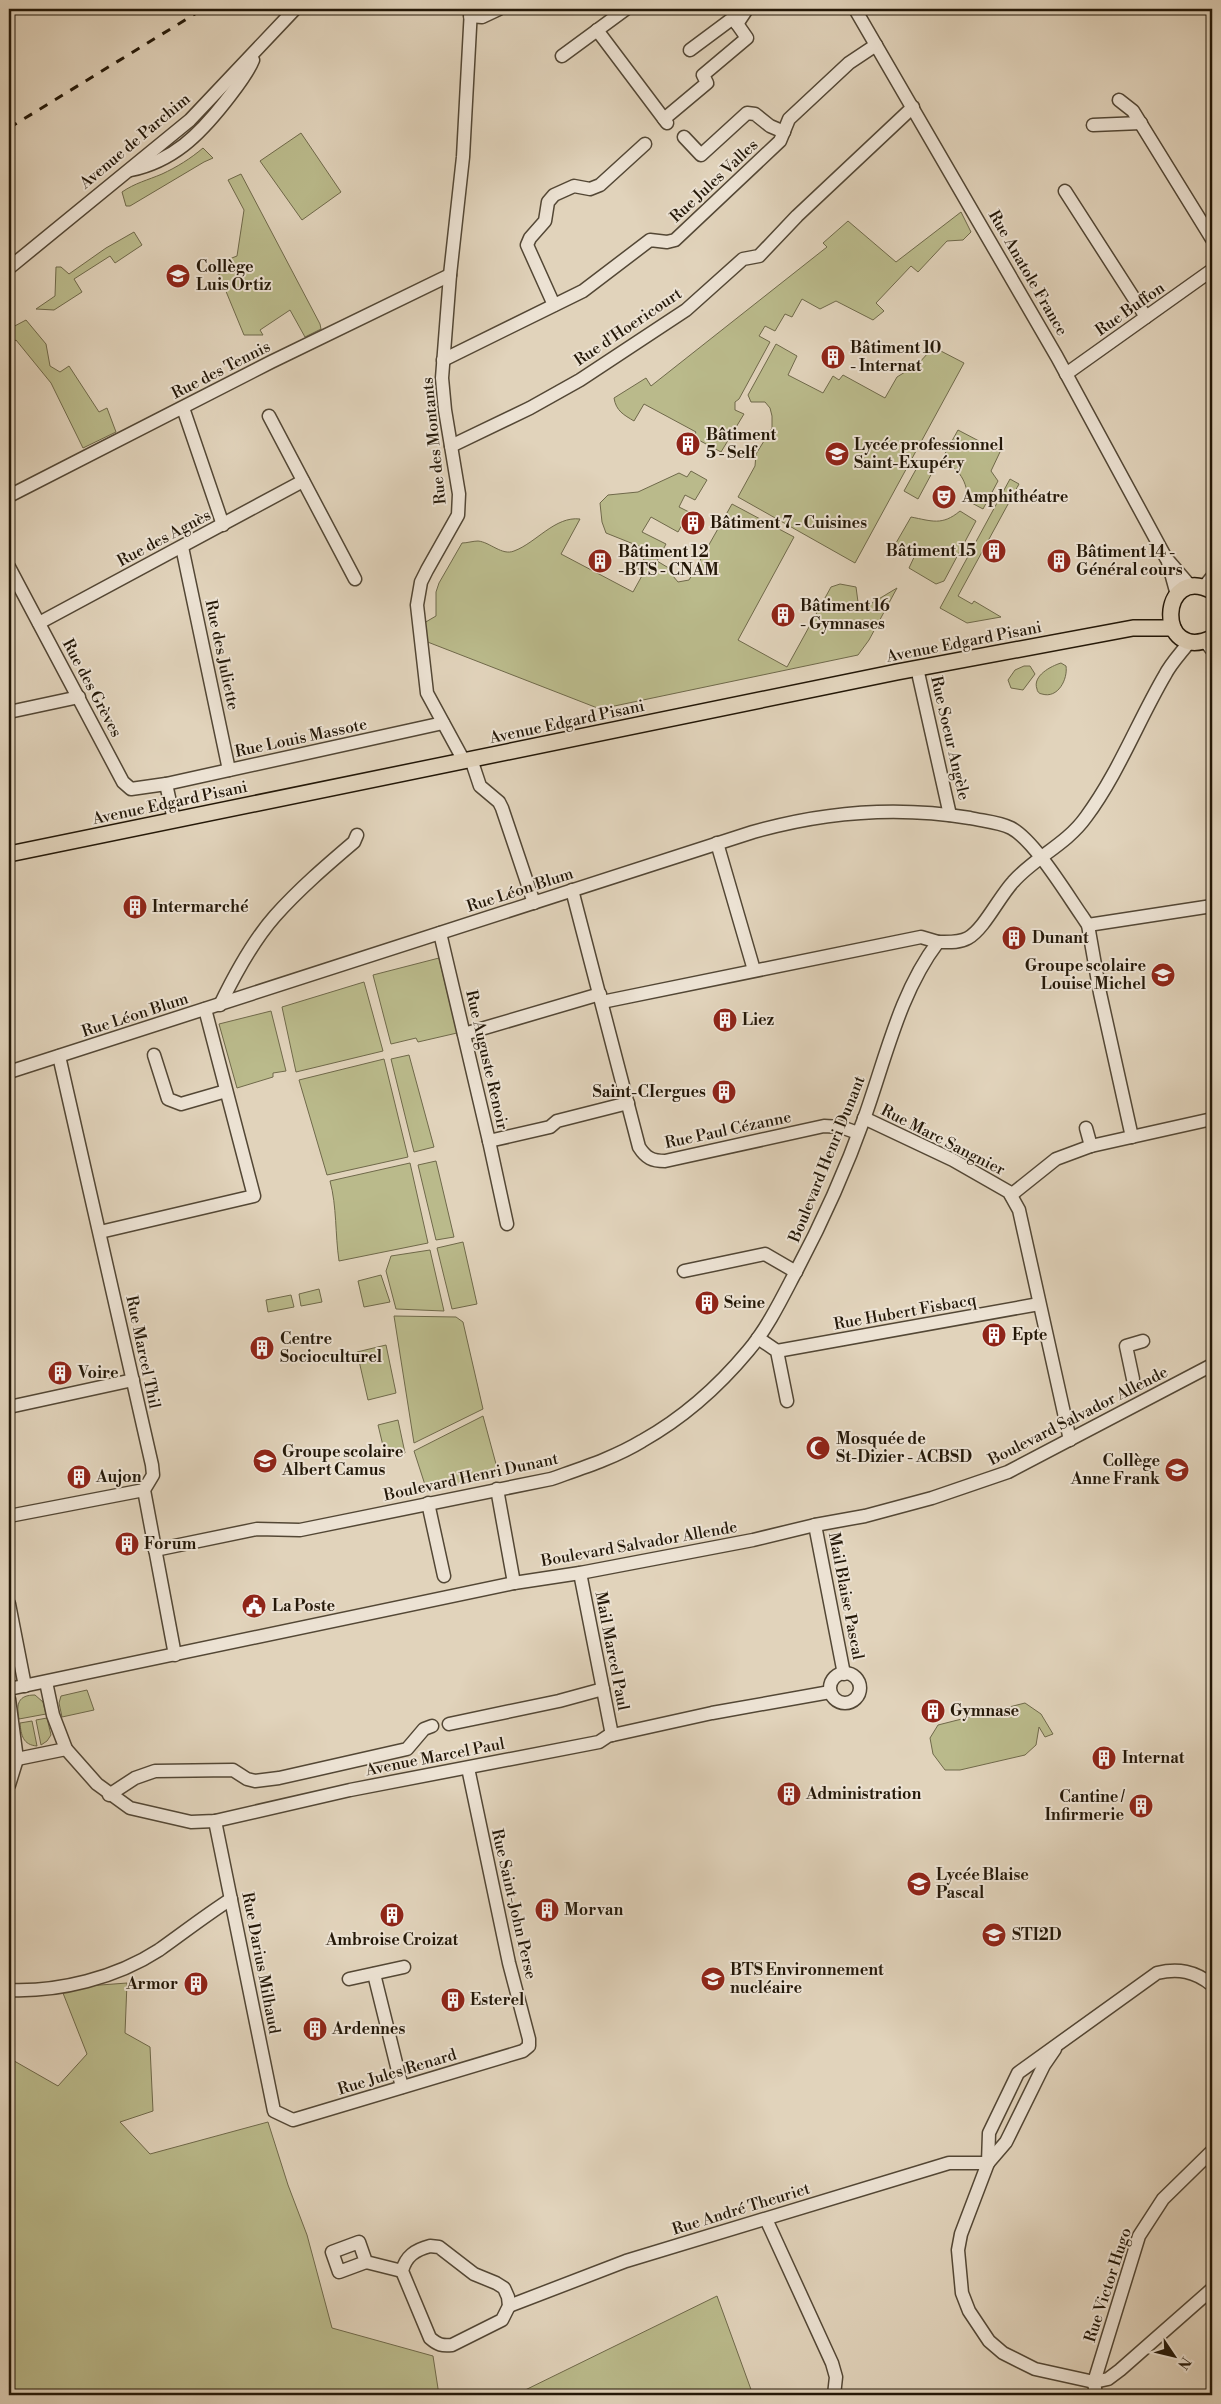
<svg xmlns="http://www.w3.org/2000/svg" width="1221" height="2404" font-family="'Libre Bodoni',serif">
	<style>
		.green { fill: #baba8b; stroke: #6f694a }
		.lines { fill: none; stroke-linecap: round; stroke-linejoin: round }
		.minor-casing { stroke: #534735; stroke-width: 15 }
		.major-casing { stroke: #241808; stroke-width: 18 }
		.minor { stroke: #ece2d3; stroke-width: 12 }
		.major { stroke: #e1d3bb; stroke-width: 15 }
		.rail { stroke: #241808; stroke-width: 3; stroke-dasharray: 9 9; stroke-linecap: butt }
		.labels { text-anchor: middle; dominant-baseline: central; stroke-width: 4; stroke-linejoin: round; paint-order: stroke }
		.street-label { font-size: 16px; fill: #241808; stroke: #ece2d3 }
		.poi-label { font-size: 16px; font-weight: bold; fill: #241808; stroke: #ece2d3; text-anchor: start }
	</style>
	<rect width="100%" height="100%" fill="#e1d3bb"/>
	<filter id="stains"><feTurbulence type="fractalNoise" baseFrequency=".004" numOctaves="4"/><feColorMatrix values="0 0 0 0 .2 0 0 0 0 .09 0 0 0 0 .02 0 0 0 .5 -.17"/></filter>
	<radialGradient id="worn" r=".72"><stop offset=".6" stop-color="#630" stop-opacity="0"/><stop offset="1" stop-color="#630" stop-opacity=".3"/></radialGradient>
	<!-- green -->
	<g class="green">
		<polygon points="301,133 341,192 302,220 260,161"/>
		<path d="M203,148L213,158L204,162L130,206H126L122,192C135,183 148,180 162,174C177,167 190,159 203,148Z"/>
		<polygon points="241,174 320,324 321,329 305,337 290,310 260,330 263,335 244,335 218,272 225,269 219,263 237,256 244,210 228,180"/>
		<path d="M961,212L971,232L963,240L947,241L918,272L911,266L876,303L884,311L873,320L836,301L820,309L802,299L792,317L785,314L775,331L765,326L759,336L770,342L739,399L735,402V410L744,414L721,452L693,437L696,432L644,404L634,421C624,415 616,411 614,398L646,378L651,386L827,247L823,243L848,221L896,262Z"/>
		<polygon points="134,232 142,245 115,263 110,256 74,279 82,292 54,310 36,309 55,296 56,267 61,267 69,274 106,248"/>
		<polygon points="26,320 46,344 50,366 60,372 69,366 99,412 107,408 116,432 83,448 51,383 16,340 9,345 9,329"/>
		<polygon points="776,344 797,356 788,375 823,393 833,376 839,380 843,375 885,398 897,377 918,364 929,352 937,349 964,363 855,563 738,497 755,466 756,454 772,428 772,416 770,408 765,402 751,402 748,395"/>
		<path d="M958,430L1000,452L991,471L998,481L983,509L968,501C967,481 960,470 942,459Z"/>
		<polygon points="919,464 933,471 918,499 904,491"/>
		<path d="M691,471L707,480L695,500L685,495L679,507L689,512L678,532L651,517L642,532L666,544L657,561L672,570L673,576L678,582L689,580L732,504L794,537L738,640L787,667L831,587L840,584L856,587L858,602L867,606L897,588L869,640L858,655L600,709L425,641L424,623L436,616V592L439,583L462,543C467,543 473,541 478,541C490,542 502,556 514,551C536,543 555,516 580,519L561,554L633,592L644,572L638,569L644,559L641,547L606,533L602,522L600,503L608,495L638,492L679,473L687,477Z"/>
		<polygon points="1010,479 1019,484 958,596 972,604 974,601 1001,617 967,623 940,608"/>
		<path d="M960,511L976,521L944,581L936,584L909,568L916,553L896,543L911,517C932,521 942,526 960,511Z"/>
		<path d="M1061,663L1066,666C1068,679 1058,699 1042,694C1039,694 1037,691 1037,689C1032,676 1051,666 1061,663Z"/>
		<polygon points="1024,666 1030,666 1035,674 1023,690 1011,688 1008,680 1015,670"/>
		<polygon points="439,958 457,1033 418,1042 416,1038 391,1044 373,975"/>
		<polygon points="364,982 383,1051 296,1072 282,1007"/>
		<polygon points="271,1011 286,1071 273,1073 273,1077 237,1088 219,1024"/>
		<polygon points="409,1055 434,1147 414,1152 391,1059"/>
		<polygon points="384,1059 408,1157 327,1175 299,1080"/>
		<polygon points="436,1161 454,1237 436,1240 418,1165"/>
		<path d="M410,1163L428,1243L339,1261C335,1234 337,1207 330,1181Z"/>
		<polygon points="463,1242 477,1304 452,1309 437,1248"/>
		<polygon points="430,1250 444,1311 396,1309 386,1271 391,1256"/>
		<polygon points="381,1275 390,1302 364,1307 358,1281"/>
		<polygon points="319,1289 322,1302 301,1306 299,1294"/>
		<polygon points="291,1295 294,1307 268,1312 266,1300"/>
		<polygon points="394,1316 456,1317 463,1322 483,1409 414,1443"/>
		<polygon points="386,1345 396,1393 368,1400 357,1352"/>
		<polygon points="483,1416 499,1475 427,1491 414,1451"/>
		<polygon points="398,1420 405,1453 386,1458 378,1425"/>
		<polygon points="87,1690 94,1710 62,1717 59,1703 61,1696"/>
		<path d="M35,1695L43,1702L46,1714L19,1719C16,1704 18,1695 35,1695Z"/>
		<polygon points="1025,1703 1041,1714 1053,1734 1045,1737 1039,1727 1036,1745 1025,1755 960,1770 945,1770 933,1754 930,1738 938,1725"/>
		<polygon points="47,1718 51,1735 47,1741 41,1745 36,1720"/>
		<path d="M32,1721L37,1746C23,1745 21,1735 20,1723Z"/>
		<polygon points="127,1983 125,2033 150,2047 153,2111 120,2122 150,2154 268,2122 288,2185 307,2235 332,2328 433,2356 439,2395 9,2395 9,2058 58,2086 87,2054 61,1988"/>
		<polygon points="717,2296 753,2395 515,2395"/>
	</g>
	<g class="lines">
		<defs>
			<g id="minor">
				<polyline points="855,9 1057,357 1166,558 1191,587"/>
				<polyline points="470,16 482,17 499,9"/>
				<polyline points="737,24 747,9"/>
				<polyline points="597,30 667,123"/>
				<polyline points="562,56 626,9"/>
				<polyline points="1119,100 1133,111 1212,239"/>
				<polyline points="664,119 707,83 703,75 747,38 733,18 690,50"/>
				<polyline points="1093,125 1141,123"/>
				<polyline points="684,137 701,155 747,113 755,114 770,126 784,132"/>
				<path d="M131,170C173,161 199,135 225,102C235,89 247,75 253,60"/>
				<polyline points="1065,191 1146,317"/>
				<polyline points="9,268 190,120 295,9"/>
				<polyline points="554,305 527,245 530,238 545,221 548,202 554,195 574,186 590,189 600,185 645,144"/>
				<polyline points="443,360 583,291 650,240 667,242 675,240 780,141 789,119 849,63 876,45"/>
				<polyline points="1066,374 1212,270"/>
				<polyline points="183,408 223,525"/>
				<polyline points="269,416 355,579"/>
				<polyline points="451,446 530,408 580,380 686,310 743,259 759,256 797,216 913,107"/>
				<polyline points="9,496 271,362 450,275"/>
				<polyline points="182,547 229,770"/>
				<polyline points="1168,562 1177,595"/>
				<polyline points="9,567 123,782 131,789 166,784 443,723"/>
				<polyline points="1204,587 1212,577"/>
				<polyline points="39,623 303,481"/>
				<polyline points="1205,641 1212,650"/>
				<polyline points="917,668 950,815"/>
				<polyline points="9,712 79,697"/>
				<polyline points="471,759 480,786 499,802 502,808 534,903"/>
				<polyline points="464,761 427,693 417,605 421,582 427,570 458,515 459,494 445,410 442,378 450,275 463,157 471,9"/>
				<polyline points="166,784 174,820"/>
				<polyline points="717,843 754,970"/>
				<path d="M572,890L639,1147C646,1158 652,1161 665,1161L824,1126L841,1127L858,1133"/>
				<polyline points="1088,925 1212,906"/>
				<polyline points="440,933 489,1141 550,1127 557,1121 628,1103"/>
				<polyline points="602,1002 921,937 938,942"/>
				<path d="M220,1005C235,974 252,942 275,916C299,889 327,865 354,842L357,835"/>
				<polyline points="464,1034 600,994"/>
				<polyline points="154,1055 168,1099 181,1104 226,1091"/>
				<polyline points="59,1056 152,1465 153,1475 144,1490 175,1655"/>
				<path d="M9,1072L753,832C823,812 898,806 970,818C983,821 999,822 1011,828C1034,840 1066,893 1082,916L1088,925L1100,993L1132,1137"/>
				<polyline points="864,1118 953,1160 1009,1192 1019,1210 1070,1440"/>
				<polyline points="1086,1128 1091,1146"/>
				<polyline points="489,1141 507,1224"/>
				<polyline points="1011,1195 1056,1159 1091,1146 1212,1119"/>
				<polyline points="100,1232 254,1196 205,1009"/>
				<polyline points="684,1271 765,1254 796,1272"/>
				<polyline points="758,1338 777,1351 787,1401"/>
				<polyline points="777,1351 1039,1304"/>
				<polyline points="1133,1379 1126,1346 1143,1341"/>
				<polyline points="9,1407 133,1380"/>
				<polyline points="497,1489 514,1583"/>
				<polyline points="428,1503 444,1576"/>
				<polyline points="9,1516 144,1490"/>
				<polyline points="815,1525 844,1674"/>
				<path d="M155,1550L257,1529L300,1530L551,1479C582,1468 614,1458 642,1441C683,1418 718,1387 748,1351C766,1330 780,1302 793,1277C821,1225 845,1172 865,1116C886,1057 900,992 938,942C948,942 959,943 968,938C984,929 999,897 1013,882C1035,857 1066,845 1086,817C1118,774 1138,721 1165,675C1171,663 1182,652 1190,641"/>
				<polyline points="580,1573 612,1735"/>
				<polyline points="9,1604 25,1686"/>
				<circle cx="845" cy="1688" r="15"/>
				<polyline points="46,1682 53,1715 66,1749 97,1784 130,1808 191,1822 215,1821 350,1790 599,1742 608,1736 712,1713 830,1692"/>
				<polyline points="9,1689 514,1583 580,1573 753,1540 815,1525 865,1516 932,1498 1008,1472 1212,1365"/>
				<polyline points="9,1699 17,1759 9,1785"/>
				<polyline points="449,1724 559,1701 603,1689"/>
				<polyline points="17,1759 66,1749"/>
				<polyline points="109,1795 135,1778 155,1771 233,1770 247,1779 255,1781 279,1778 407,1749 424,1729 432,1726"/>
				<polyline points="215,1821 274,2111 293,2120 523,2051 529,2046 529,2039 509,1963 468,1768"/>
				<polyline points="374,1974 402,2087"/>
				<polyline points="349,1979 404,1967"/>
				<path d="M1212,1985C1195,1971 1178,1968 1157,1973L1018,2073L989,2133L988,2163L961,2234L958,2250L962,2293L969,2311L989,2341L1003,2353L1035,2369L1094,2382L1108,2379L1120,2370L1212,2289"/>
				<path d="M9,1990C59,1992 116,1978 159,1950C183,1933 206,1915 231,1899"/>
				<polyline points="988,2163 1006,2142 1044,2065 1055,2049"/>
				<polyline points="766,2219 832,2363 836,2377 834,2395"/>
				<path d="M430,2246L439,2247L474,2274L496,2283L504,2288L508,2297L509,2306L502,2320L452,2345C442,2346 438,2345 430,2338L402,2271C406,2256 415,2250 430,2246Z"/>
				<polyline points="366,2262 359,2242 332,2252 339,2272 366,2262 402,2271"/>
				<polyline points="509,2306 626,2261 949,2163 988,2163"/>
				<polyline points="1096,2395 1094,2382 1139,2236 1163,2199 1212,2151"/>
			</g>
			<g id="major">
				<path d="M1212,591C1159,563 1155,664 1212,638"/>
				<polyline points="9,854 897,672 1133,628 1173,628"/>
			</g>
		</defs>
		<!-- minor casing -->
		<use href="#minor" class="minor-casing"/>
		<!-- major casing -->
		<use href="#major" class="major-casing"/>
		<!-- minor -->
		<use href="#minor" class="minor"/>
		<!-- major -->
		<use href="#major" class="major"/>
		<!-- rail -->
		<polyline class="rail" points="9,128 203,9"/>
	</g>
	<!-- icons -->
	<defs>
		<symbol id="school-disc" viewBox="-11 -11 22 22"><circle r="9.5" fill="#8f2418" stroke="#ece2d3"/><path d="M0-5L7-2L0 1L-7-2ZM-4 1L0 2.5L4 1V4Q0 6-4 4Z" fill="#fff"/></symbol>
		<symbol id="building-disc" viewBox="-11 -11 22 22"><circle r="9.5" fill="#8f2418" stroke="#ece2d3"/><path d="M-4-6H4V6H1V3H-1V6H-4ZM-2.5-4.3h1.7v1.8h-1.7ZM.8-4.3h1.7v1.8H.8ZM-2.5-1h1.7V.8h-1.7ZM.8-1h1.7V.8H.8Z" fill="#fff"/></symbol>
		<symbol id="theatre-disc" viewBox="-11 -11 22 22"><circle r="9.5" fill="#8f2418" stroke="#ece2d3"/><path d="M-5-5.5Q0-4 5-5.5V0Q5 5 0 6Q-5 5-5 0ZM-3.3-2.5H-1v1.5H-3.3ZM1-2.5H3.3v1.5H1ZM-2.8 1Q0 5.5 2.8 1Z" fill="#fff"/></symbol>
		<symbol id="mosque-disc" viewBox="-11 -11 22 22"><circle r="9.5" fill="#8f2418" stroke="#ece2d3"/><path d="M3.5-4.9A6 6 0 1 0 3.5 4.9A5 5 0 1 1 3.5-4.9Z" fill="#fff"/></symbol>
		<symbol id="civic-disc" viewBox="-11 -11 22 22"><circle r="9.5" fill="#8f2418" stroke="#ece2d3"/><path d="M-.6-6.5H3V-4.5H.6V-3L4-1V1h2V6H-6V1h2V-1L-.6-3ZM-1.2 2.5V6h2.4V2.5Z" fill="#fff"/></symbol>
		<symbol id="university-disc" viewBox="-11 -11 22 22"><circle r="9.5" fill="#8f2418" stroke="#ece2d3"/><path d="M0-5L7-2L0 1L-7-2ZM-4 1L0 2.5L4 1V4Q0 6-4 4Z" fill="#fff"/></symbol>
	</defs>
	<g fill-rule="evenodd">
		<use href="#school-disc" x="164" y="262" width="28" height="28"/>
		<use href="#building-disc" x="819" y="343" width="28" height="28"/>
		<use href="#building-disc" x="674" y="430" width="28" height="28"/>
		<use href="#school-disc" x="823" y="440" width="28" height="28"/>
		<use href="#theatre-disc" x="930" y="483" width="28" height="28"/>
		<use href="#building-disc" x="679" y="509" width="28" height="28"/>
		<use href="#building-disc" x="980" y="537" width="28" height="28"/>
		<use href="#building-disc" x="586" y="547" width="28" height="28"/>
		<use href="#building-disc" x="1045" y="547" width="28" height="28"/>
		<use href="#building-disc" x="769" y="601" width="28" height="28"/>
		<use href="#building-disc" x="121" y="893" width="28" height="28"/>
		<use href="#building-disc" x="1000" y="924" width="28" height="28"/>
		<use href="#school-disc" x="1149" y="961" width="28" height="28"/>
		<use href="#building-disc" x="711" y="1006" width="28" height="28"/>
		<use href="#building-disc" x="710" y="1078" width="28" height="28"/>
		<use href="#building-disc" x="693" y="1289" width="28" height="28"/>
		<use href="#building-disc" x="980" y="1321" width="28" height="28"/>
		<use href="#building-disc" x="248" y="1334" width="28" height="28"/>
		<use href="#building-disc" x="46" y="1359" width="28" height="28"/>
		<use href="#mosque-disc" x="804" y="1434" width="28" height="28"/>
		<use href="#school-disc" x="251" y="1447" width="28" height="28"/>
		<use href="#school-disc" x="1163" y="1456" width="28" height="28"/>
		<use href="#building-disc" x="65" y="1463" width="28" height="28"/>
		<use href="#building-disc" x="113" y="1530" width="28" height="28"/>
		<use href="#civic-disc" x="240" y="1592" width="28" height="28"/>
		<use href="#building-disc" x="919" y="1697" width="28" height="28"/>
		<use href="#building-disc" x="1090" y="1744" width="28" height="28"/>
		<use href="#building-disc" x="775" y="1780" width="28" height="28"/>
		<use href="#building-disc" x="1127" y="1792" width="28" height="28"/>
		<use href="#university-disc" x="905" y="1870" width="28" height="28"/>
		<use href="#building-disc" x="533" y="1896" width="28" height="28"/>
		<use href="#building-disc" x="378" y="1901" width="28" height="28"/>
		<use href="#university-disc" x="980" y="1921" width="28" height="28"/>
		<use href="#university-disc" x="699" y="1965" width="28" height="28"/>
		<use href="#building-disc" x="182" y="1970" width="28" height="28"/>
		<use href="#building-disc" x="439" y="1986" width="28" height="28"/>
		<use href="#building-disc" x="301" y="2015" width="28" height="28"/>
	</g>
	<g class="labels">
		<!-- street labels -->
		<g class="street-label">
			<text transform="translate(135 141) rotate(-40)">Avenue de Parchim</text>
			<text transform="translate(714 181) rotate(-43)">Rue Jules Valles</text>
			<text transform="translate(1028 273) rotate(60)">Rue Anatole France</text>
			<text transform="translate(1130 309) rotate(-35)">Rue Buffon</text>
			<text transform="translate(628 327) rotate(-34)">Rue d'Hoericourt</text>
			<text transform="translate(221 370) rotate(-27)">Rue des Tennis</text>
			<text transform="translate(434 441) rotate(-96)">Rue des Montants</text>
			<text transform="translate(164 538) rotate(-28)">Rue des Agnès</text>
			<text transform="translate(964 642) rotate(-11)">Avenue Edgard Pisani</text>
			<text transform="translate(222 655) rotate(78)">Rue des Juliette</text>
			<text transform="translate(92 688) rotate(62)">Rue des Grèves</text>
			<text transform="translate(567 722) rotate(-12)">Avenue Edgard Pisani</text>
			<text transform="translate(301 738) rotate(-12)">Rue Louis Massote</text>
			<text transform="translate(950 738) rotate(77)">Rue Soeur Angèle</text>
			<text transform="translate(170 803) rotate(-12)">Avenue Edgard Pisani</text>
			<text transform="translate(520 890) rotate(-18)">Rue Léon Blum</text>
			<text transform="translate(135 1015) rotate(-18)">Rue Léon Blum</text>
			<text transform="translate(487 1060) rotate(77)">Rue Auguste Renoir</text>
			<text transform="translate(728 1130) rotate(-12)">Rue Paul Cézanne</text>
			<text transform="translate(943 1140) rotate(27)">Rue Marc Sangnier</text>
			<text transform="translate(827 1159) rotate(-68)">Boulevard Henri Dunant</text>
			<text transform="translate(905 1312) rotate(-10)">Rue Hubert Fisbacq</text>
			<text transform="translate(143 1352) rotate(78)">Rue Marcel Thil</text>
			<text transform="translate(1078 1416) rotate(-27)">Boulevard Salvador Allende</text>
			<text transform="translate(471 1477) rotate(-12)">Boulevard Henri Dunant</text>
			<text transform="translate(639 1544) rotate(-10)">Boulevard Salvador Allende</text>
			<text transform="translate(846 1596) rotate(79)">Mail Blaise Pascal</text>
			<text transform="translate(612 1651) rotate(79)">Mail Marcel Paul</text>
			<text transform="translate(435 1757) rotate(-11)">Avenue Marcel Paul</text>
			<text transform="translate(514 1904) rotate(77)">Rue Saint-John Perse</text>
			<text transform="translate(261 1963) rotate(79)">Rue Darius Milhaud</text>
			<text transform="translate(397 2072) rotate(-17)">Rue Jules Renard</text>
			<text transform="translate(741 2209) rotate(-17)">Rue André Theuriet</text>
			<text transform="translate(1108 2285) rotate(-72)">Rue Victor Hugo</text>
		</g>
		<!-- poi labels -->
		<g class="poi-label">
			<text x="196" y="267">Collège<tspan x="196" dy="18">Luis Ortiz</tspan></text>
			<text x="850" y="348">Bâtiment 10<tspan x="850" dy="18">- Internat</tspan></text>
			<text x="706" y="435">Bâtiment<tspan x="706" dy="18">5 - Self</tspan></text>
			<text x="854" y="445">Lycée professionnel<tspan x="854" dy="18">Saint-Exupéry</tspan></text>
			<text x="962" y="497">Amphithéatre</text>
			<text x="710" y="523">Bâtiment 7 - Cuisines</text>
			<text x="976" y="551" text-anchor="end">Bâtiment 15</text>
			<text x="618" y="552">Bâtiment 12<tspan x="618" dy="18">-BTS - CNAM</tspan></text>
			<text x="1076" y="552">Bâtiment 14 -<tspan x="1076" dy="18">Général cours</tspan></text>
			<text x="800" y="606">Bâtiment 16<tspan x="800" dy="18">- Gymnases</tspan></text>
			<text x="152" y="907">Intermarché</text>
			<text x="1032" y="938">Dunant</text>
			<text x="1146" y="966" text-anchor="end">Groupe scolaire<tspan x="1146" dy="18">Louise Michel</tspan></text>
			<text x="742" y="1020">Liez</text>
			<text x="706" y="1092" text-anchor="end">Saint-CIergues</text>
			<text x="724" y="1303">Seine</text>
			<text x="1012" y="1335">Epte</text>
			<text x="280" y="1339">Centre<tspan x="280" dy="18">Socioculturel</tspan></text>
			<text x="78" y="1373">Voire</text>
			<text x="836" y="1439">Mosquée de<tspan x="836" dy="18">St-Dizier - ACBSD</tspan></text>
			<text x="282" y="1452">Groupe scolaire<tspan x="282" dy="18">Albert Camus</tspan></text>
			<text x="1160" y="1461" text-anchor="end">Collège<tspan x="1160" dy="18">Anne Frank</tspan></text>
			<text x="96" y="1477">Aujon</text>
			<text x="144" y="1544">Forum</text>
			<text x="272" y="1606">La Poste</text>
			<text x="950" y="1711">Gymnase</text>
			<text x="1122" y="1758">Internat</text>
			<text x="806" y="1794">Administration</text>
			<text x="1124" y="1797" text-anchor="end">Cantine /<tspan x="1124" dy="18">Infirmerie</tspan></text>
			<text x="936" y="1875">Lycée Blaise<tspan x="936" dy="18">Pascal</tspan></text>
			<text x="564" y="1910">Morvan</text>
			<text x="1012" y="1935">STI2D</text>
			<text x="392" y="1940" text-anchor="middle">Ambroise Croizat</text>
			<text x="730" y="1970">BTS Environnement<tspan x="730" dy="18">nucléaire</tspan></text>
			<text x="178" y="1984" text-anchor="end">Armor</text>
			<text x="470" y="2000">Esterel</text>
			<text x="332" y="2029">Ardennes</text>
		</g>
	</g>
	<!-- margin -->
	<rect width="1221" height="2404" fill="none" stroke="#e1d3bb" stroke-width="30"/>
	<rect x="10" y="10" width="1201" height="2384" fill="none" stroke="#241808" stroke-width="2.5"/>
	<rect x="15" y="15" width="1191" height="2374" fill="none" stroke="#241808"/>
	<!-- north arrow -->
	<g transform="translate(1174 2356) rotate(125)" stroke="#ece2d3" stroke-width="4" paint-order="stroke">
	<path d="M0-4L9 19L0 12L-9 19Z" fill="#241808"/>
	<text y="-8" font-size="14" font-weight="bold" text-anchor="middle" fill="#241808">N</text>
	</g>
	<rect width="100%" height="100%" filter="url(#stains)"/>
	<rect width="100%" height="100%" fill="url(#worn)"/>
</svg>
